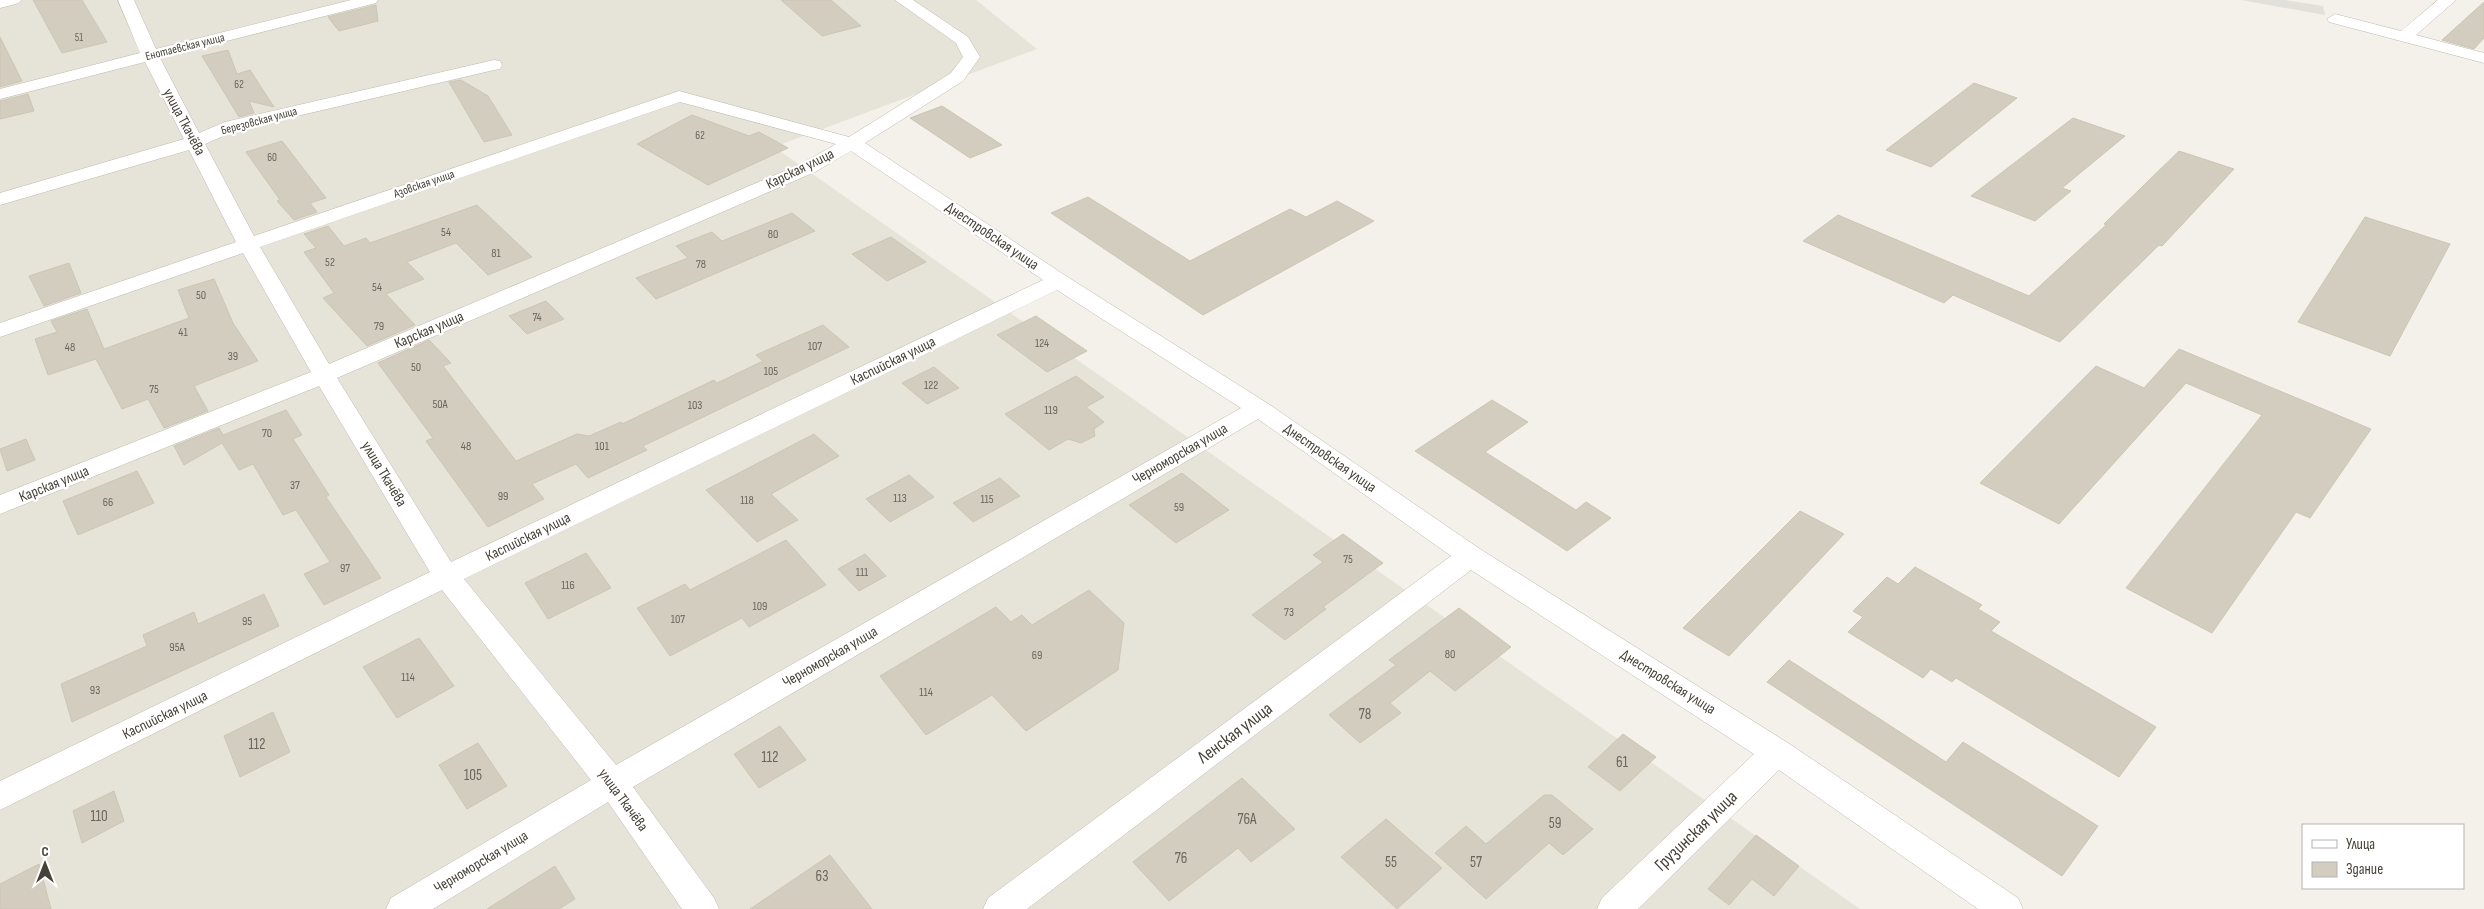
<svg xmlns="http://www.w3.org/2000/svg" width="2484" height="909" font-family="'Sofia Sans Condensed',sans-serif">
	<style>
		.residential { fill: #e6e3d8 }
		.industrial { fill: #e2e0db }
		.building { fill: #d3cdc0; stroke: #cdc5b4 }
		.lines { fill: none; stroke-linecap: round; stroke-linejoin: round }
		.street-casing { stroke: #bdb9ad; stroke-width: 1 }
		.street { fill: #fff; fill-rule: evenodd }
		.labels { text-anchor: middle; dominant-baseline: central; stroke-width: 4.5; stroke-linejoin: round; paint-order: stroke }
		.far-number-label { font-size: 11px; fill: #69655b }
		.far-street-label { font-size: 12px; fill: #464239; stroke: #fff }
		.number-label { font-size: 12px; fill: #69655b }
		.street-label { font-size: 15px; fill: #464239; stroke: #fff }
		.near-number-label { font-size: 15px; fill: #69655b }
		.near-street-label { font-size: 18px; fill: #464239; stroke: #fff }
	</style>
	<rect width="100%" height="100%" fill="#f3f1ea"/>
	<!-- residential -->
	<polygon class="residential" points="0,0 976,0 1037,49 774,147 1860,909 0,909"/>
	<!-- industrial -->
	<polygon class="industrial" points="2241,0 2285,0 2323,6 2325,15"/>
	<!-- building -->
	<g class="building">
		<polygon points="33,0 82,0 107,42 62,53"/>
		<polygon points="781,0 831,0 861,26 822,36"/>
		<polygon points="2484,2 2484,38 2474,49 2442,40"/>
		<polygon points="376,5 378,21 339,31 328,17"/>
		<polygon points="0,37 22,81 0,87"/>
		<polygon points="228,50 237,74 250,70 274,107 249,101 254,113 239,117 202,56"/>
		<polygon points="461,80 488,96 512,135 484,142 449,82"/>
		<polygon points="1974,83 2017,98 1931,167 1886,150"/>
		<polygon points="28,94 34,111 0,119 0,101"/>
		<polygon points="942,106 1002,145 970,158 910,118"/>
		<polygon points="692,115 749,136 759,132 788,148 708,185 637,144"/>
		<polygon points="2073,118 2125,136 2062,188 2071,191 2035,221 1971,196"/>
		<polygon points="282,141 326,198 310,203 317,212 294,220 277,201 280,200 246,152"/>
		<polygon points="2179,151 2234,169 2162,246 2159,245 2060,342 1953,295 1944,303 1803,241 1838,215 2029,296 2106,225 2104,224"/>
		<polygon points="1088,197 1190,261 1290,209 1306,217 1337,201 1374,221 1203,315 1051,213"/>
		<polygon points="477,205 532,257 488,275 456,243 407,262 424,279 386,294 415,325 367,346 323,298 334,293 304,252 316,248 304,234 328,226 344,246 366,238 370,243"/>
		<polygon points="792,213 815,231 656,299 636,278 688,258 676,246 712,232 722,241"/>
		<polygon points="2365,217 2450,244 2390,356 2298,322"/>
		<polygon points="891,237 926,262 887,281 852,254"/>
		<polygon points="69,263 81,293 44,306 29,276"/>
		<polygon points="214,279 233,323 258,361 194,386 208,411 164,428 148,399 122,409 96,359 48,375 35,339 57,332 51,321 87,309 104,349 189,318 178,290"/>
		<polygon points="546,301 564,319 527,334 509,316"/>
		<polygon points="1036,316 1087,351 1047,372 997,335"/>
		<polygon points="823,325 849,347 643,446 647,450 588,478 576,464 532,484 544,499 488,527 426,441 433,438 378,363 429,340 451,363 443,366 516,461 577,434 589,436 621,422 622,424 714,380 717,383 763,361 756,355"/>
		<polygon points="2179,349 2371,429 2310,518 2296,512 2212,633 2126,588 2262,415 2186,383 2059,524 1980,483 2096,366 2144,388"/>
		<polygon points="934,367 959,388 927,404 902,383"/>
		<polygon points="1076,376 1104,397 1086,407 1104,422 1094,429 1095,436 1081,443 1068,439 1049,450 1005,414"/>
		<polygon points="1492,400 1528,422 1485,452 1576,510 1586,502 1611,518 1567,551 1415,451"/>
		<polygon points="286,410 302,435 293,439 329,495 326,497 381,578 324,605 304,574 330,562 296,510 283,515 253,464 239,470 222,443 184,465 174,446 219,428 223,435"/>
		<polygon points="814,434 839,456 771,494 798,520 757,542 706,490"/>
		<polygon points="26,439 35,460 7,471 0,449"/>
		<polygon points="137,471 154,503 78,535 63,501"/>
		<polygon points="1182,473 1229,510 1176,543 1129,505"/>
		<polygon points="909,475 934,497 890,522 866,499"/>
		<polygon points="1000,478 1020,496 973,522 953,503"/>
		<polygon points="1800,511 1844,534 1729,656 1683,628"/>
		<polygon points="1343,534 1383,563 1323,607 1326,609 1285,640 1252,615 1323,562 1313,555"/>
		<polygon points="786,540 826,585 749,627 742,618 670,656 637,608 685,584 690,590"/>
		<polygon points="586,553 611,588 548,619 525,583"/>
		<polygon points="865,554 886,576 859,591 838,569"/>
		<polygon points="1915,567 1982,605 1978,609 2000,622 1991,631 2156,727 2119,777 1956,678 1952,682 1931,669 1923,678 1848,632 1863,617 1853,611 1887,577 1898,584"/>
		<polygon points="1089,590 1124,623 1118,670 1026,731 992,695 926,735 880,676 996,607 1011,622 1022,615 1032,625"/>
		<polygon points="264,594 279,626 72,722 61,684 147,646 143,635 194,612 198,624"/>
		<polygon points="1459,608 1511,647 1455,691 1430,671 1390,703 1401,713 1360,743 1329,715 1396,665 1389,660"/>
		<polygon points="419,638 454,686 397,718 363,667"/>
		<polygon points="1789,660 1946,762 1963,742 2098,826 2062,876 1767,682"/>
		<polygon points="273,712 290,752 240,777 224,736"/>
		<polygon points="780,726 806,760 759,788 734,754"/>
		<polygon points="1623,734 1656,757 1620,791 1588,767"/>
		<polygon points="478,743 507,786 467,809 439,765"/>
		<polygon points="1242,778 1295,829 1251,862 1238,848 1169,901 1133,862"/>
		<polygon points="114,791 124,821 82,843 73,811"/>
		<polygon points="1544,795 1552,795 1593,829 1563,855 1549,843 1486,899 1435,853 1466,826 1486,844"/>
		<polygon points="1386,819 1442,868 1397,909 1341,857"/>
		<polygon points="1756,835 1799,866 1774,896 1752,879 1729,905 1708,889"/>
		<polygon points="830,855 872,909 750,909"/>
		<polygon points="39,864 51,909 0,909 0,884"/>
		<polygon points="555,866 575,899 559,909 487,909"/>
	</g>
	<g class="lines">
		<defs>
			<g id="street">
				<polygon points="0,0 21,0 19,3 0,8"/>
				<path d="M118,0H134L156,49L351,0H378L376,3L160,58L199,133L225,122L494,60L500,61L502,65L500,69L494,70L237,130L205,144L254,236L679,91L849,137L951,73L963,57L956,43L895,0H913L968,37L980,57L963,81L865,143L1066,276L1267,403L1480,549L1788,743L2018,898L2023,909H1978L1779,770L1638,909H1597L1602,898L1754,754L1471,570L1027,909H983L988,898L1451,556L1258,419L633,787L714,898L719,909H682L608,802L433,909H386L391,898L591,780L442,590L0,810V781L430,572L319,386L0,514V495L311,372L243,253L0,337V323L236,242L189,150L0,205V193L184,139L145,62L0,99V89L140,53ZM680,102L836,144L801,164L329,364L260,247ZM851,151L1043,280L451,562L337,378L815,172ZM1057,290L1241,408L616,765L464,579Z"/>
				<polygon points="2438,0 2456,0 2416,35 2484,53 2484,63 2329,22 2327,19 2335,14 2401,31"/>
			</g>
		</defs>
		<!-- street casing -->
		<use href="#street" class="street-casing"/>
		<!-- street -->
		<use href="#street" class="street"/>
	</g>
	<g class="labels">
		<!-- far-number labels -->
		<g class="far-number-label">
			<text x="79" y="37">51</text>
			<text x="239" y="84">62</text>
			<text x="700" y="135">62</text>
			<text x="272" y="157">60</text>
		</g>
		<!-- far-street labels -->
		<g class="far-street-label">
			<text transform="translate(185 47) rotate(-14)">Енотаевская улица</text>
			<text transform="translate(259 121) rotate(-15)">Березовская улица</text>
			<text transform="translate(424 184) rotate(-19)">Азовская улица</text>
		</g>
		<!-- number labels -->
		<g class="number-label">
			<text x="446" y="232">54</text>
			<text x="773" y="234">80</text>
			<text x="496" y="253">81</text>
			<text x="330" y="262">52</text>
			<text x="701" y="264">78</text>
			<text x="377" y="287">54</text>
			<text x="201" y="295">50</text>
			<text x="537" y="317">74</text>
			<text x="379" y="326">79</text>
			<text x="183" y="332">41</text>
			<text x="1042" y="343">124</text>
			<text x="815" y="346">107</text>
			<text x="70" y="347">48</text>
			<text x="233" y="356">39</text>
			<text x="416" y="367">50</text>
			<text x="771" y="371">105</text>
			<text x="931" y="385">122</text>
			<text x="154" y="389">75</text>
			<text x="440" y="404">50А</text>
			<text x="695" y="405">103</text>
			<text x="1051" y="410">119</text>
			<text x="267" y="433">70</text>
			<text x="466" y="446">48</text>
			<text x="602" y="446">101</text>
			<text x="295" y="485">37</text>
			<text x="503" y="496">99</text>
			<text x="900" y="498">113</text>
			<text x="987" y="499">115</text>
			<text x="747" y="500">118</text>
			<text x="108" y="502">66</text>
			<text x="1179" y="507">59</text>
			<text x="1348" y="559">75</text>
			<text x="345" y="568">97</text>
			<text x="862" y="572">111</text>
			<text x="568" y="585">116</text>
			<text x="760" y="606">109</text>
			<text x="1289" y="612">73</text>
			<text x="678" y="619">107</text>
			<text x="247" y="621">95</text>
			<text x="177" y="647">95А</text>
			<text x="1450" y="654">80</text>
			<text x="1037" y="655">69</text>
			<text x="408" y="677">114</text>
			<text x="95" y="690">93</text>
			<text x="926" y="692">114</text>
		</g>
		<!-- street labels -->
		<g class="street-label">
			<text transform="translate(184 122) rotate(62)">улица Ткачёва</text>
			<text transform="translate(800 169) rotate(-26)">Карская улица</text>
			<text transform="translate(992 236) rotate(34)">Днестровская улица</text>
			<text transform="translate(429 330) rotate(-23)">Карская улица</text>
			<text transform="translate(893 361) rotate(-26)">Каспийская улица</text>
			<text transform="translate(1180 454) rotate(-30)">Черноморская улица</text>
			<text transform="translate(1330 458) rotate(35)">Днестровская улица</text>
			<text transform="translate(384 474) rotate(59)">улица Ткачёва</text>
			<text transform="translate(54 484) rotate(-22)">Карская улица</text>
			<text transform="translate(528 537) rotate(-26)">Каспийская улица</text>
			<text transform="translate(830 657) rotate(-30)">Черноморская улица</text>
			<text transform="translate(1668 682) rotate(32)">Днестровская улица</text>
			<text transform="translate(165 715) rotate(-26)">Каспийская улица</text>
			<text transform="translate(623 800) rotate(54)">улица Ткачёва</text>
			<text transform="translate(481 862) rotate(-31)">Черноморская улица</text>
		</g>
		<!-- near-number labels -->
		<g class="near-number-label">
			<text x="1365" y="714">78</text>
			<text x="257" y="744">112</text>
			<text x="770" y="757">112</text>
			<text x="1622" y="762">61</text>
			<text x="473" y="775">105</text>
			<text x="99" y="816">110</text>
			<text x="1247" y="819">76А</text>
			<text x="1555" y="823">59</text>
			<text x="1181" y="858">76</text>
			<text x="1391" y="862">55</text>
			<text x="1476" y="862">57</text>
			<text x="822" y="876">63</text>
		</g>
		<!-- near-street labels -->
		<g class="near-street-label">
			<text transform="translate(1235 733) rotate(-37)">Ленская улица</text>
			<text transform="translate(1696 831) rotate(-44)">Грузинская улица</text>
		</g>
	</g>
	<!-- legend -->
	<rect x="2302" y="824" width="162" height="65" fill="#ffffff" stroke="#b5b3b0"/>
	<rect x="2312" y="840" width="25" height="8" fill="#ffffff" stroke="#b5b3b0"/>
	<text x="2346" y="849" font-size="15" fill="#464239">Улица</text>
	<rect x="2312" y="862" width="25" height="15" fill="#d3cdc0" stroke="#b5b3b0"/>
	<text x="2346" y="874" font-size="15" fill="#464239">Здание</text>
	<!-- north arrow -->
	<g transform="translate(45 864)" stroke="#ffffff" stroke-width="4" paint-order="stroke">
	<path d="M0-4L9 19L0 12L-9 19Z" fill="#464239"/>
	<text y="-8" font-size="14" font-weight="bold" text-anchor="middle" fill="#464239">С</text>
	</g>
</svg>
